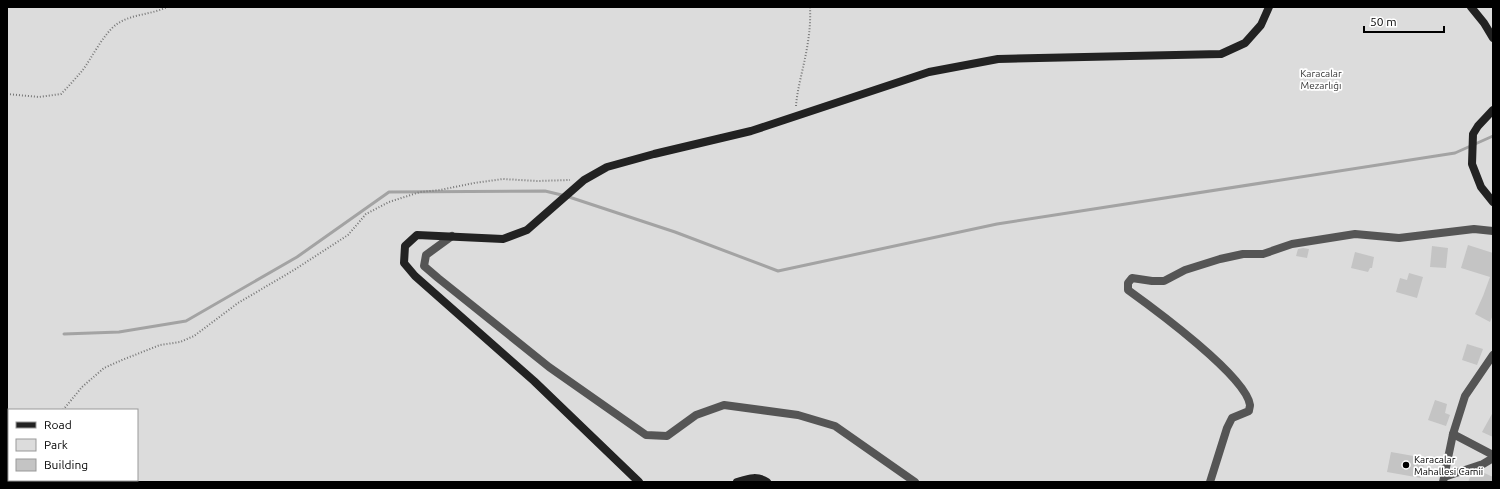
<svg xmlns="http://www.w3.org/2000/svg" width="1500" height="489" font-family="Ubuntu,sans-serif">
	<style>
		.green { fill: #dcdcdc; fill-rule: evenodd }
		.lines { fill: none; stroke-linecap: round; stroke-linejoin: round }
		.stream { stroke: #a3a3a3; stroke-width: 3 }
		.building { fill: #c4c4c4 }
		.path { stroke: #777; stroke-width: 2; stroke-dasharray: 1 2; stroke-linecap: butt }
		.street { stroke: #555; stroke-width: 8 }
		.secondary { stroke: #222; stroke-width: 8 }
		.poi-dot { fill: #000; stroke: #fff; stroke-width: 1.5 }
		.labels { text-anchor: middle; dominant-baseline: central; stroke-width: 3.5; stroke-linejoin: round; paint-order: stroke }
		.park-label { font-size: 10px; fill: #333; stroke: #fff }
		.poi-label { font-size: 10px; fill: #000; stroke: #fff; text-anchor: start }
	</style>
	<rect width="100%" height="100%" fill="#fff"/>
	<!-- green -->
	<path class="green" d="M7,7H1493V482H7ZM9,410H137V480H9Z"/>
	<g class="lines">
		<!-- stream -->
		<polyline class="stream" points="64,334 119,332 186,321 297,257 389,192 545,191 566,196 675,232 778,271 997,224 1455,153 1493,136"/>
	</g>
	<!-- building -->
	<g class="building">
		<polygon points="1468,245 1493,253 1493,315 1490,322 1475,314 1483,296 1490,277 1461,268"/>
		<polygon points="1432,246 1448,248 1446,268 1430,267"/>
		<polygon points="1303,248 1309,249 1307,258 1296,256 1298,249"/>
		<polygon points="1355,252 1374,257 1372,268 1370,268 1368,272 1351,268"/>
		<polygon points="1409,273 1423,277 1417,298 1396,292 1400,278 1407,280"/>
		<polygon points="1467,344 1483,349 1477,365 1462,360"/>
		<polygon points="1435,400 1447,404 1445,413 1450,415 1446,426 1428,420"/>
		<polygon points="1493,412 1493,437 1482,432"/>
		<polygon points="1391,452 1425,458 1421,478 1387,472"/>
		<polygon points="1480,471 1493,477 1493,482 1468,482 1472,473"/>
	</g>
	<g class="lines">
		<!-- path -->
		<g class="path">
			<path d="M7,94L39,97L61,94C68,87 75,79 82,71C92,58 103,34 117,24C131,14 151,15 167,7"/>
			<path d="M796,106C797,92 801,77 804,63C808,45 811,26 810,7"/>
			<polyline points="63,410 82,387 104,368 122,360 160,345 180,342 194,336 238,303 294,270 348,235 366,214 389,202 420,192 440,190 474,183 503,179 537,181 570,180"/>
			<polyline points="41,482 42,480"/>
		</g>
		<!-- street -->
		<g class="street">
			<polyline points="452,236 426,255 424,266 438,278 549,367 646,435 667,436 696,415 724,405 798,415 835,426 915,482"/>
			<polyline points="1453,434 1493,455"/>
			<polyline points="1444,477 1483,464 1493,458"/>
			<path d="M1210,482L1227,428L1232,418L1249,411C1249,409 1250,407 1250,405C1246,376 1153,308 1128,290V283L1132,278L1152,281H1164L1185,270L1220,259L1243,254H1263L1292,244L1355,234L1399,238L1474,229L1493,231"/>
			<polyline points="1443,482 1453,434 1465,396 1493,355"/>
		</g>
		<!-- secondary -->
		<g class="secondary">
			<polyline points="1471,7 1484,23 1493,38"/>
			<polyline points="1493,110 1478,126 1473,134 1472,164 1481,187 1493,202"/>
			<polyline points="639,482 534,381 415,276 404,263 405,246 417,235 503,239 527,230 584,180 607,167 654,154 751,131 929,72 998,59 1221,54 1245,43 1261,25 1269,7"/>
			<path d="M737,482C747,479 757,475 767,482"/>
		</g>
	</g>
	<!-- markers -->
	<circle class="poi-dot" cx="1406" cy="465" r="4"/>
	<g class="labels">
		<!-- park labels -->
		<g class="park-label">
			<text x="1321" y="73">Karacalar<tspan x="1321" dy="12">Mezarlığı</tspan></text>
		</g>
		<!-- poi labels -->
		<g class="poi-label">
			<text x="1414" y="459">Karacalar<tspan x="1414" dy="12">Mahallesi Camii</tspan></text>
		</g>
	</g>
	<!-- border -->
	<rect width="1500" height="489" fill="none" stroke="#000000" stroke-width="16"/>
	<!-- legend -->
	<rect x="8" y="409" width="130" height="72" fill="#ffffff" stroke="#999999"/>
	<rect x="16" y="422" width="20" height="6" fill="#222222" stroke="#999999"/>
	<text x="44" y="429" font-size="12" fill="#000000">Road</text>
	<rect x="16" y="439" width="20" height="12" fill="#dcdcdc" stroke="#999999"/>
	<text x="44" y="449" font-size="12" fill="#000000">Park</text>
	<rect x="16" y="459" width="20" height="12" fill="#c4c4c4" stroke="#999999"/>
	<text x="44" y="469" font-size="12" fill="#000000">Building</text>
	<!-- scale -->
	<path d="M1364 26v6h80v-6" fill="none" stroke="#000000" stroke-width="2"/>
	<text x="1370" y="26" font-size="12" fill="#000000" stroke="#ffffff" stroke-width="3" paint-order="stroke">50 m</text>
</svg>
